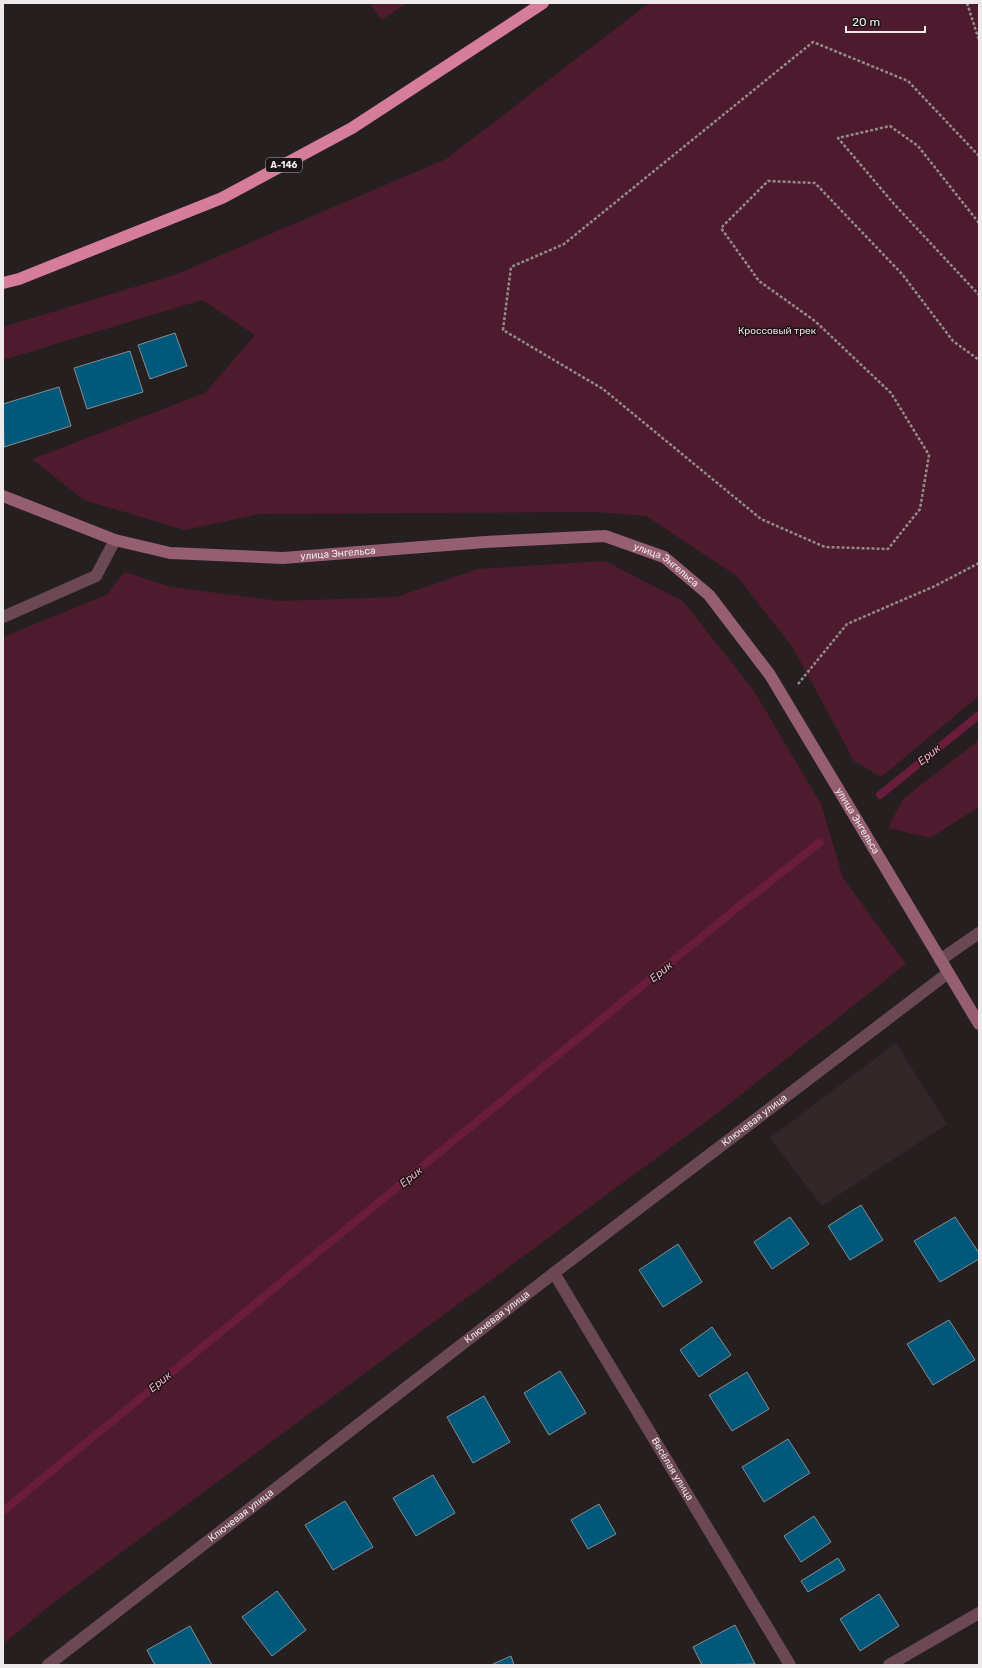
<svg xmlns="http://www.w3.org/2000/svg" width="982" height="1668" font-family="Rubik,sans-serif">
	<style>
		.built { fill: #322629 }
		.green { fill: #4e1a2e }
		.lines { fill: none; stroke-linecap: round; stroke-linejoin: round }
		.stream { stroke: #6a1c3d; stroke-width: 8 }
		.building { fill: #00587b; stroke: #878d91 }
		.path { stroke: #928c8e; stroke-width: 2.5; stroke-dasharray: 3 2; stroke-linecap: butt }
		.lane { stroke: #6c4854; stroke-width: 12 }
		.street { stroke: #6c4854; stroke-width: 12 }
		.secondary { stroke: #965e71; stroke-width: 12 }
		.highway { stroke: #d57d9b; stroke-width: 12 }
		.labels { text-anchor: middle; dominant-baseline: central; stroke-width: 3; stroke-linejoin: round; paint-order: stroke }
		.shield { fill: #1b1517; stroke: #afa9ab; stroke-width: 1 }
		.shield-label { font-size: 9px; font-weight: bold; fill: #eee9eb }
		.park-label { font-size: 10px; fill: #f0d7de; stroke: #1b1517 }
		.street-label { font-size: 10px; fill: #eee9eb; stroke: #1b1517 }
		.water-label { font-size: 11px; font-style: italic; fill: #f2acc2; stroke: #1b1517 }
	</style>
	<rect width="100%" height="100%" fill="#251f20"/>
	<!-- built -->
	<polygon class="built" points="896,1043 947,1124 822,1206 770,1138"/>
	<!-- green -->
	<g class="green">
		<polygon points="369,3 407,3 382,20"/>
		<polygon points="649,3 979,3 979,696 881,777 854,761 793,648 737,576 646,516 596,512 260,514 185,530 84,500 32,459 205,393 255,335 202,300 3,360 3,327 177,274 446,159"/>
		<polygon points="605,561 683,601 754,691 821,804 843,878 906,964 719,1112 57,1600 3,1644 3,637 106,595 125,572 171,587 280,601 396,597 478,569"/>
		<polygon points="979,740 979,807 930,838 888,828 903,799"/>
	</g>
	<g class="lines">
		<!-- stream -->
		<g class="stream">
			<polyline points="880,795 979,715"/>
			<polyline points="3,1511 738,907 819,843"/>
		</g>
	</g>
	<!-- building -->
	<g class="building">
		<polygon points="175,333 187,366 150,379 138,345"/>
		<polygon points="130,351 143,392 87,409 74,368"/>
		<polygon points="59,387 71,426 4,447 3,404"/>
		<polygon points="861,1205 883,1240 850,1260 828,1226"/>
		<polygon points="790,1217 809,1244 772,1269 754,1242"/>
		<polygon points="955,1217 979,1253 979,1259 940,1282 914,1241"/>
		<polygon points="678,1244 702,1282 663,1307 639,1270"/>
		<polygon points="949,1320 975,1360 933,1385 907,1344"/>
		<polygon points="712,1327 731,1355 699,1377 680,1350"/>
		<polygon points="560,1371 586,1413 549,1435 524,1393"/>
		<polygon points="747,1372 769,1409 732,1431 709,1395"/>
		<polygon points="484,1396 510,1442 473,1463 447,1417"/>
		<polygon points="788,1439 810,1473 764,1502 742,1467"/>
		<polygon points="433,1475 455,1513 416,1536 393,1498"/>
		<polygon points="345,1501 373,1547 333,1570 305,1525"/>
		<polygon points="599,1504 616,1534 588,1549 571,1520"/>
		<polygon points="814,1516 831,1542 801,1562 784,1536"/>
		<polygon points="838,1558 845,1570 808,1592 801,1581"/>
		<polygon points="277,1591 306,1630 272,1656 242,1617"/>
		<polygon points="879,1594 899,1626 860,1651 840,1619"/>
		<polygon points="735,1625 755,1664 702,1665 693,1647"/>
		<polygon points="190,1626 212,1665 155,1665 147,1650"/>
		<polygon points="511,1656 514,1665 493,1665 493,1664"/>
	</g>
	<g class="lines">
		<!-- path -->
		<g class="path">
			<polyline points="967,3 979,40"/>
			<polyline points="979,156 908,81 813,42 564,244 511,267 503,330 603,389 761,519 825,547 888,549 920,509 929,455 891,393 815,321 759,281 721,228 768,181 815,183 902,274 953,341 979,360"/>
			<polyline points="979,223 918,146 890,126 838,138 894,204 979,295"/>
			<polyline points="798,684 847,624 935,586 979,563"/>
		</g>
		<!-- lane -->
		<polyline class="lane" points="3,617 96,576 115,540"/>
		<!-- street -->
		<g class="street">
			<polyline points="940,960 979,933"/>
			<path id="s1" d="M554,1273L790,1665"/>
			<path id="s2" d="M48,1665L554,1273L948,973"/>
			<polyline points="889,1665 979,1613"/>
		</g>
		<!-- secondary -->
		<path class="secondary" id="s3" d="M3,496L115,540L170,553L283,558L485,542L605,536L664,557L709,595L770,675L979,1024"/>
		<!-- highway -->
		<polyline class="highway" points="3,283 19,279 222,198 352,128 543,3"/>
	</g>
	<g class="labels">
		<!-- shield labels -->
		<rect class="shield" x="266" y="158" width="36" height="14" rx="3"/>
		<g class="shield-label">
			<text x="284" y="165">А-146</text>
		</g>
		<!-- park labels -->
		<g class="park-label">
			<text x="777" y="331">Кроссовый трек</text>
		</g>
		<!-- street labels -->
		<g class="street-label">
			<text stroke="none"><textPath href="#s3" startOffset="345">улица Энгельса</textPath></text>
			<text stroke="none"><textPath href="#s3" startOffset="681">улица Энгельса</textPath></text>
			<text stroke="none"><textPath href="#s3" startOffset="1005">улица Энгельса</textPath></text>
			<text stroke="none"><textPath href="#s2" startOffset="892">Ключевая улица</textPath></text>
			<text stroke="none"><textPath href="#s2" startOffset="568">Ключевая улица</textPath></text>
			<text stroke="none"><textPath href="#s1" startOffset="229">Весёлая улица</textPath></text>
			<text stroke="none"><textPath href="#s2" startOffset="244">Ключевая улица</textPath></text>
		</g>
		<!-- water labels -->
		<g class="water-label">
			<text transform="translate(929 755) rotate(-39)">Ерик</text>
			<text transform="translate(661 972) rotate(-39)">Ерик</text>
			<text transform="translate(411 1177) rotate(-39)">Ерик</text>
			<text transform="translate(160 1382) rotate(-39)">Ерик</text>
		</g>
	</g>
	<!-- border -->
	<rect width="982" height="1668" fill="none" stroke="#eee9eb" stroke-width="8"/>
	<!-- scale -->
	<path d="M846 26v6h79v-6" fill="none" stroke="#eee9eb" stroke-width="2"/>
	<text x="852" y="26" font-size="12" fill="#eee9eb" stroke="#1b1517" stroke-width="3" paint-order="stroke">20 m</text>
</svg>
